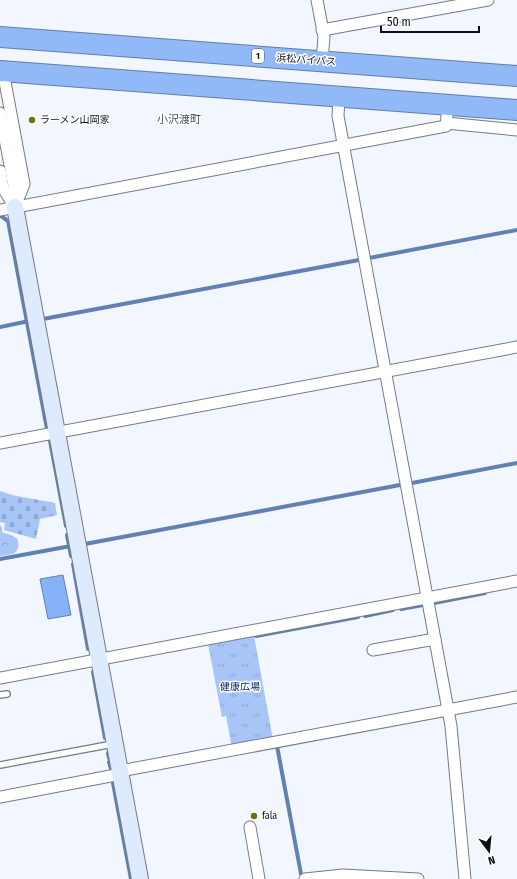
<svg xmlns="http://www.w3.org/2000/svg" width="517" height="879" font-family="'Fira Sans Condensed','Noto Sans JP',sans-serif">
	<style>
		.forest { fill: url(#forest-crowns) }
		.cemetery { fill: url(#cemetery-stones) }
		.park { fill: url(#park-tufts) }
		.water { fill: #87b2f9; stroke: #6280b3 }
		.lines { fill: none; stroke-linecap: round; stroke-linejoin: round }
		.stream { stroke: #6280b3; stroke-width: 4 }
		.lane-casing { stroke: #767b82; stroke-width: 8 }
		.street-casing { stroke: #767b82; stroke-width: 13 }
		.secondary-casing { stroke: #767b82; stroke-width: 18 }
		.highway-casing { stroke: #627ca6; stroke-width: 22 }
		.lane { stroke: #fff; stroke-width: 5.5 }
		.street { stroke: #fff; stroke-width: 11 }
		.secondary { stroke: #deeafd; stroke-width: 16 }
		.highway { stroke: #91b8f7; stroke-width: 20 }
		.poi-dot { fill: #6f7013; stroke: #fff; stroke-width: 1.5 }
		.labels { text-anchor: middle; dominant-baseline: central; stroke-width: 3; stroke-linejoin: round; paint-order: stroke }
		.shield { fill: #fff; stroke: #555658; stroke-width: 1 }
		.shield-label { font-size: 9px; font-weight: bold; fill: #0c0d10 }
		.street-label { font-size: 10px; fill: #0c0d10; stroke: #fff }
		.poi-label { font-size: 10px; fill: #0c0d10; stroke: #fff; text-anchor: start }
		.park-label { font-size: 10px; fill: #042966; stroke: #fff }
		.neighbourhood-label { font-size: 11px; fill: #4b4f56; stroke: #fff }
	</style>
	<defs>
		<pattern id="forest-crowns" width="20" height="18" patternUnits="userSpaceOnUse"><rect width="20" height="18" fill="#a7c5f7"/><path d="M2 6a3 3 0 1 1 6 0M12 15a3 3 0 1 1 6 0" fill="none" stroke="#8fa8d3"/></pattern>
		<pattern id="cemetery-stones" width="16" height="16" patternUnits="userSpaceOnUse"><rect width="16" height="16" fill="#a7c5f7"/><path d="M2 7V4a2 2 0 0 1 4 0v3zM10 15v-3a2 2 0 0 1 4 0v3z" fill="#8fa8d3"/></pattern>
		<pattern id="park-tufts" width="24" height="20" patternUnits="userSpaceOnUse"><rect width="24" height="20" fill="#a7c5f7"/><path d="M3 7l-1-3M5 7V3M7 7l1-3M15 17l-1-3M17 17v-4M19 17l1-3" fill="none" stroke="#8fa8d3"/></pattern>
	</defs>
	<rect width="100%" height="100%" fill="#f1f6ff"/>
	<!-- forest -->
	<path class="forest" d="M0,525L2,528V532C6,534 11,534 14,537C17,538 18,539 18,542C21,554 9,555 0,556Z"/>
	<!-- cemetery -->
	<polygon class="cemetery" points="0,491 12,495 55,503 57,515 40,519 36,539 4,530 5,523 0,522"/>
	<!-- park -->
	<polygon class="park" points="254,636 273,740 232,748 226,716 222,717 208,644"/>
	<!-- water -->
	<polygon class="water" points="63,575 71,615 48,619 40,579"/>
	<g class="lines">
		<!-- stream -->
		<g class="stream">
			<polyline points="1,216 8,221 47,429"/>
			<polyline points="369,258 517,230"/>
			<polyline points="43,319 359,260"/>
			<polyline points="0,327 29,321"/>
			<polyline points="50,441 66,526"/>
			<polyline points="412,483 517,463"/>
			<polyline points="67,535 71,556"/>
			<polyline points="85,544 400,485"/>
			<polyline points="0,559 71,546"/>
			<polyline points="73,564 88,649"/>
			<polyline points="434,603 485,593"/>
			<polyline points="401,609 423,605"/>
			<polyline points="365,616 393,610"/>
			<polyline points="256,636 358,617"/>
			<polyline points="93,672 105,738"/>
			<polyline points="277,746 301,874"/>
			<polyline points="108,753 109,758"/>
			<polyline points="109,762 111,769"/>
			<polyline points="113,783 131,879"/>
		</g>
		<defs>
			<g id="lane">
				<polyline points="0,695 7,694"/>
				<polyline points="0,765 113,744"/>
			</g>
			<g id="street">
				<polyline points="317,0 324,37 322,61"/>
				<polyline points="322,30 488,0"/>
				<polyline points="3,71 24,184 15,207"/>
				<polyline points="339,97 338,116 451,726 465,879"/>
				<polyline points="0,113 14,186 15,204"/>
				<polyline points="446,123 517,130"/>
				<polyline points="0,171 3,188 14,206"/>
				<polyline points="0,210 446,126 448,105"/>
				<polyline points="0,443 517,347"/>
				<polyline points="373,650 435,639"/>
				<polyline points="0,678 517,581"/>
				<polyline points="120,771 517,697"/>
				<polyline points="0,797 121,774"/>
				<polyline points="250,827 259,879"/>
				<polyline points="305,879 343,875 418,879"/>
			</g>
			<polyline id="secondary" points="15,207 140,879"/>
			<g id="highway">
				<polyline points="0,37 517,76"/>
				<polyline points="0,71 517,110"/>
			</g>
		</defs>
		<!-- lane casing -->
		<use href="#lane" class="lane-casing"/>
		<!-- street casing -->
		<use href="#street" class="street-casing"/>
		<!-- secondary casing -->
		<use href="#secondary" class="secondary-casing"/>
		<!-- highway casing -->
		<use href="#highway" class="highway-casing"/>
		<!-- lane -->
		<use href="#lane" class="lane"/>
		<!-- street -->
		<use href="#street" class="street"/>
		<!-- secondary -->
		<use href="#secondary" class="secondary"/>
		<!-- highway -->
		<use href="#highway" class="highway"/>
	</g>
	<!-- markers -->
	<g class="poi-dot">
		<circle cx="32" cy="120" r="4"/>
		<circle cx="254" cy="816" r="4"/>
	</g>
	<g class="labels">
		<!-- shield labels -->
		<rect class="shield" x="252" y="49" width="12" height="14" rx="3"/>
		<g class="shield-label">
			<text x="258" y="56">1</text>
		</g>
		<!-- street labels -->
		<g class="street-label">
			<text transform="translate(306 60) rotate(4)">浜松バイパス</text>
		</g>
		<!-- poi labels -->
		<g class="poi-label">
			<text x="40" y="120">ラーメン山岡家</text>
			<text x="262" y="816">fala</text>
		</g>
		<!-- park labels -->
		<g class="park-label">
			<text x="240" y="687">健康広場</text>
		</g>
		<!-- neighbourhood labels -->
		<g class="neighbourhood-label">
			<text x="179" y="119">小沢渡町</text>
		</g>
	</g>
	<!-- north arrow -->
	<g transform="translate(489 851) rotate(164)" stroke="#ffffff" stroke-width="3" paint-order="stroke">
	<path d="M0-3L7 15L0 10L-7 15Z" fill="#0c0d10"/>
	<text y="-6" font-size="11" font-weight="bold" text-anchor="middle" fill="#0c0d10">N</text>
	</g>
	<!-- scale -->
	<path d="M381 26v6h98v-6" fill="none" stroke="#0c0d10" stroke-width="2"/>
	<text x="387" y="26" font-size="12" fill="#0c0d10" stroke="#ffffff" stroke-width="3" paint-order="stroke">50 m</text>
</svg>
